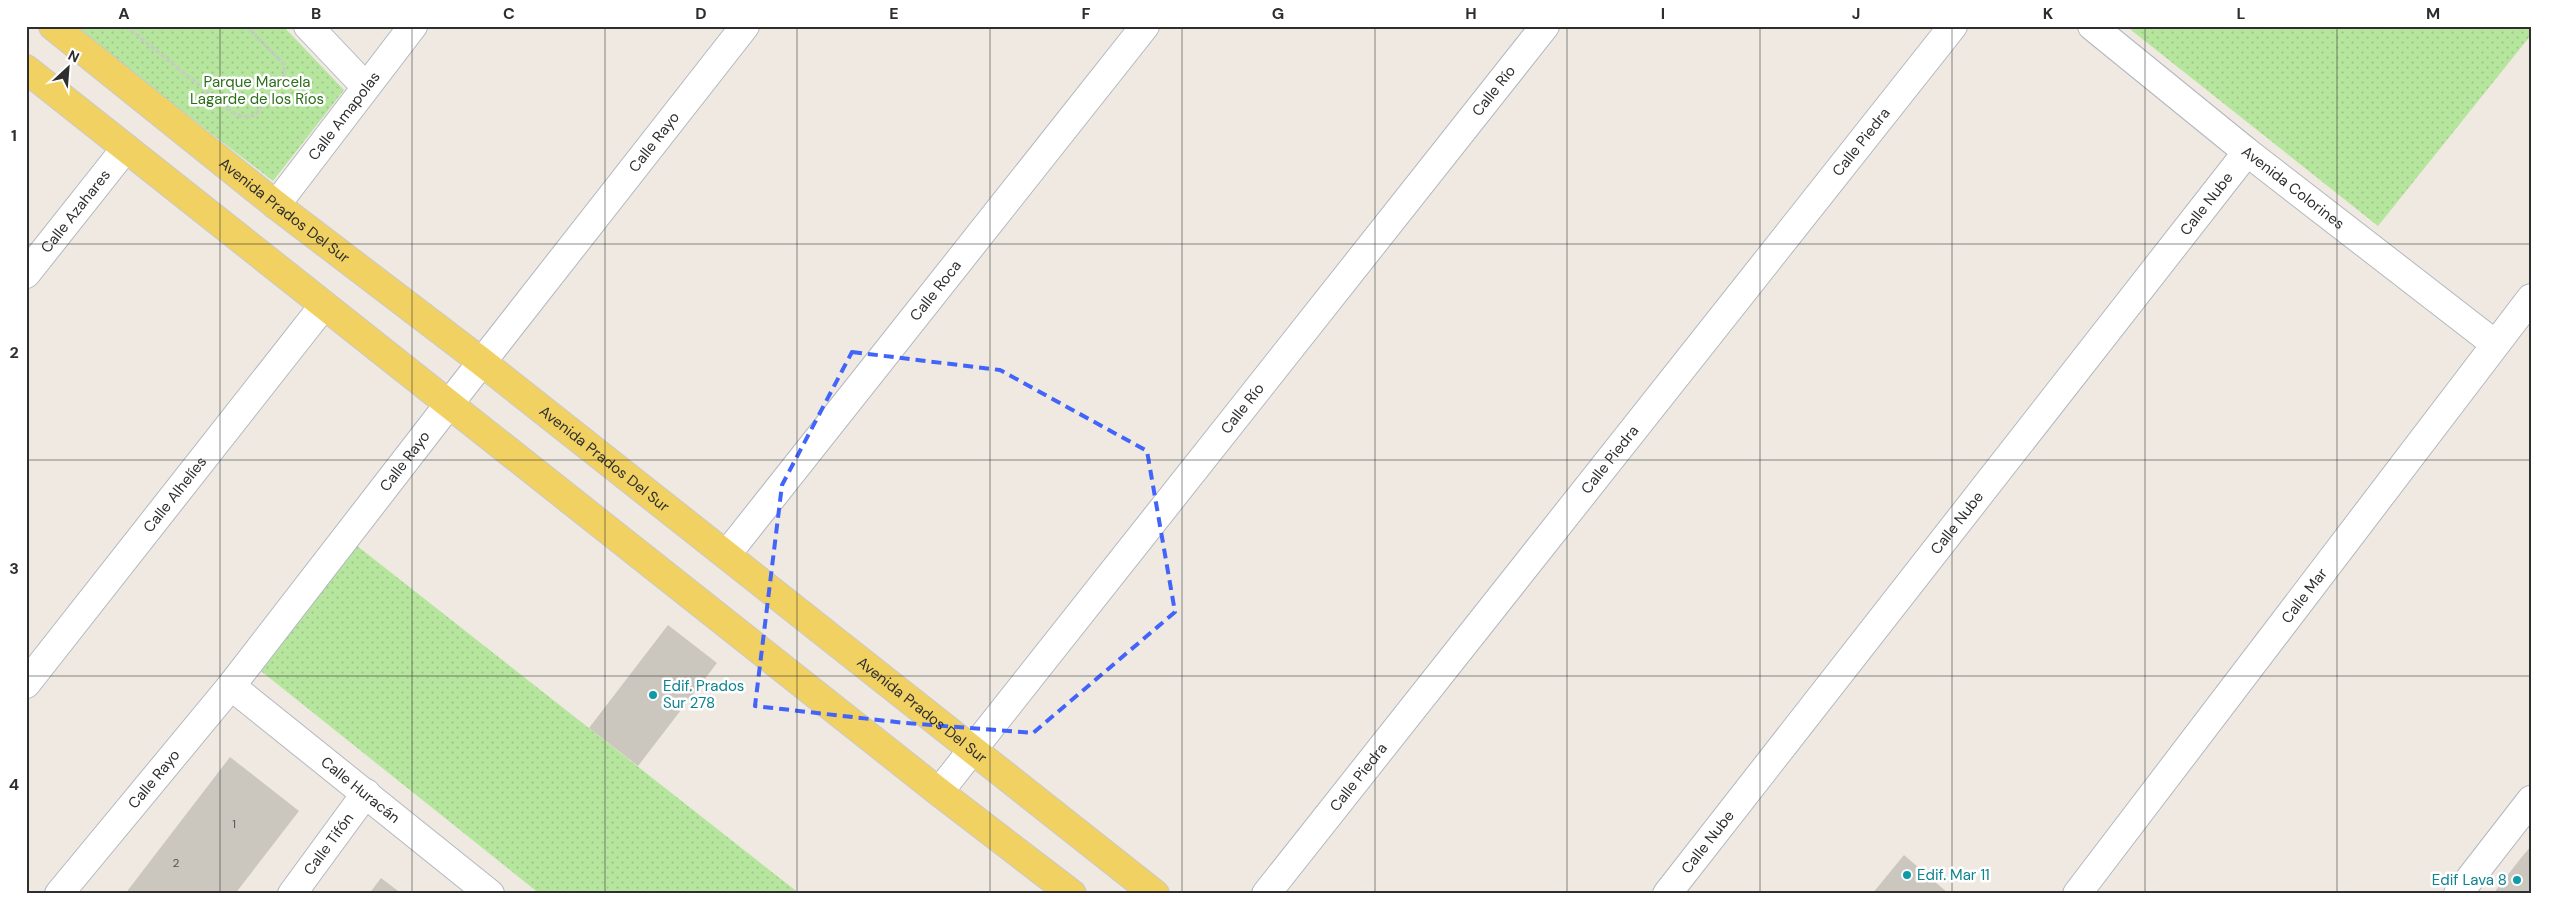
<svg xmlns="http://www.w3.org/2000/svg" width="2557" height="920" font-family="'DM Sans',sans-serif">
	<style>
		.green { fill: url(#green-dots) }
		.building { fill: #cbc7bf }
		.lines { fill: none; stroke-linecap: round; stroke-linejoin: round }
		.minor-casing { stroke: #b4b7c1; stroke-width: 30 }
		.major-casing { stroke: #c9c9c9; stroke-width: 30 }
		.path { stroke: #c9c9c9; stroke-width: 3; stroke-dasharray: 4 2.5; stroke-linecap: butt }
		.minor { stroke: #fff; stroke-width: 28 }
		.major { stroke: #f2d163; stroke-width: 28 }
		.marked { fill: none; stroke: #4264fb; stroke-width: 4; stroke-dasharray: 10 6; stroke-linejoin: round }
		.grid { fill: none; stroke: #2e2e2e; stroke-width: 1; stroke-opacity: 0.55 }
		.culture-dot { fill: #0f9aa8; stroke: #fff; stroke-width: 2 }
		.labels { text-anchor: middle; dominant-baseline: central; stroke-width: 5; stroke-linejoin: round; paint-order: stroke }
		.number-label { font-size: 12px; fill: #555452 }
		.park-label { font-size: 15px; fill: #2c6e1b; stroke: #fff }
		.street-label { font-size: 15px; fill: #2e2e2e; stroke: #fff }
		.culture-label { font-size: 15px; fill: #0d838f; stroke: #fff; text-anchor: start }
		.neatline { fill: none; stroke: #2e2e2e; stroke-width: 2 }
		.grid-label { font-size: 16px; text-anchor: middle; font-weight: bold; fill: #2e2e2e }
	</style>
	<defs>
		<pattern id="green-dots" width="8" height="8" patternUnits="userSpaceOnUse" patternTransform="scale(1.25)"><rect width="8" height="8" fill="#b6e59e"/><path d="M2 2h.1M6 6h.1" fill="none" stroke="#9dc588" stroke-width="1.8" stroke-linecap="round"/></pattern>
	</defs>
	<rect width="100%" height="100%" fill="#efe9e1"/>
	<!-- green -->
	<g class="green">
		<polygon points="72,26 283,26 344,90 273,181"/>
		<polygon points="2126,26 2531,26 2531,35 2378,226"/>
		<polygon points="347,538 800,894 540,894 251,663"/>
	</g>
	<!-- building -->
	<g class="building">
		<polygon points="668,625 717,663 638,766 589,728"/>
		<polygon points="230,757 299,811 235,894 125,894"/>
		<polygon points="2531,846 2531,894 2493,894 2521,858"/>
		<polygon points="1904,855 1949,894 1872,894"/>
		<polygon points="381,878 402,894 369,894"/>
	</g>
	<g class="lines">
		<defs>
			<g id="minor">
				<polyline points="308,26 365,86"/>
				<path id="s1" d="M2092,26L2247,152L2495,344"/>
				<path id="s2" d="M276,205L413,26"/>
				<path id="s3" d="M26,274L125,149"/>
				<path id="s4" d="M727,554L1145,26"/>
				<path id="s5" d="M26,684L324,305"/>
				<path id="s6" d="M231,686L490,894"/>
				<path id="s7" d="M939,792L1545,26"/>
				<path id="s8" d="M59,894L231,686L449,404L745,26"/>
				<path id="s9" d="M292,894L366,793"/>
				<path id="s10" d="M1266,894L1953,26"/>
				<path id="s11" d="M1667,894L2247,152"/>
				<path id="s12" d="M2077,894L2531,298"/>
				<polyline points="2458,894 2531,800"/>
			</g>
			<g id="major">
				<path id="s13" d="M53,26L276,205L482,362L1155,894"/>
				<polyline points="26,69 939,792 1072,894"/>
			</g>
		</defs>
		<!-- minor casing -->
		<use href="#minor" class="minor-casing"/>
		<!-- major casing -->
		<use href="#major" class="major-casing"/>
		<!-- path -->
		<polyline class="path" points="126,26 232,112 242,117 255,115 284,79 284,64 246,26"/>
		<!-- minor -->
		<use href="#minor" class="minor"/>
		<!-- major -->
		<use href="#major" class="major"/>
	</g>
	<!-- marked area -->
	<path class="marked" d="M852,352L1000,370L1147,451L1175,612L1033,733L905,723L755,706L782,485Z"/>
	<!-- grid -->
	<path class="grid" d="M220,26V894M412,26V894M605,26V894M797,26V894M990,26V894M1182,26V894M1375,26V894M1567,26V894M1760,26V894M1952,26V894M2145,26V894M2337,26V894M26,244H2531M26,460H2531M26,676H2531"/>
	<!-- markers -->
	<g class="culture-dot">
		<circle cx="653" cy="695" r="5"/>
		<circle cx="1907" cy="875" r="5"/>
		<circle cx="2517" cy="880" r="5"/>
	</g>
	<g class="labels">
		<!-- number labels -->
		<g class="number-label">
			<text x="234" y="824">1</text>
			<text x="176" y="863">2</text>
		</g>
		<!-- park labels -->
		<g class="park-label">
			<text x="257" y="82">Parque Marcela<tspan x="257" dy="17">Lagarde de los Ríos</tspan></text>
		</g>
		<!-- street labels -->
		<g class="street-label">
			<text stroke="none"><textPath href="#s7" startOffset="894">Calle Río</textPath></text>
			<text stroke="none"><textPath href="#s2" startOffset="112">Calle Amapolas</textPath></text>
			<text stroke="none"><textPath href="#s8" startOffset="959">Calle Rayo</textPath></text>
			<text stroke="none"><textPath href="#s10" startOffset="959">Calle Piedra</textPath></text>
			<text stroke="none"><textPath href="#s1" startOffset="258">Avenida Colorines</textPath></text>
			<text stroke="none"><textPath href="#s11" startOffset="876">Calle Nube</textPath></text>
			<text stroke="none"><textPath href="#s13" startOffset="296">Avenida Prados Del Sur</textPath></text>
			<text stroke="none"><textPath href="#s3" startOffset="80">Calle Azahares</textPath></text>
			<text stroke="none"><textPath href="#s4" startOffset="336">Calle Roca</textPath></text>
			<text stroke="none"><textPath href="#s7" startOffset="489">Calle Río</textPath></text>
			<text stroke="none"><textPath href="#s13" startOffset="701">Avenida Prados Del Sur</textPath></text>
			<text stroke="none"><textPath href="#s10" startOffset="554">Calle Piedra</textPath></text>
			<text stroke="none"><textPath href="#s8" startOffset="554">Calle Rayo</textPath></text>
			<text stroke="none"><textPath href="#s5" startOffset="241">Calle Alhelíes</textPath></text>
			<text stroke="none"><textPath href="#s11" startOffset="471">Calle Nube</textPath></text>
			<text stroke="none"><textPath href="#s12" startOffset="375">Calle Mar</textPath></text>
			<text stroke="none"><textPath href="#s13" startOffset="1106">Avenida Prados Del Sur</textPath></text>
			<text stroke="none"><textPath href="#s10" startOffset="149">Calle Piedra</textPath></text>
			<text stroke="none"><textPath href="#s8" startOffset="149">Calle Rayo</textPath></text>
			<text stroke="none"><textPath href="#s6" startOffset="166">Calle Huracán</textPath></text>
			<text stroke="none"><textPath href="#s11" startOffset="66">Calle Nube</textPath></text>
			<text stroke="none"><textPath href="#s9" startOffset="62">Calle Tifón</textPath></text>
		</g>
		<!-- culture labels -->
		<g class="culture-label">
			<text x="663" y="686">Edif. Prados<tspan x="663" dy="17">Sur 278</tspan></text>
			<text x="1917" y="875">Edif. Mar 11</text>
			<text x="2507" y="880" text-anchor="end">Edif Lava 8</text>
		</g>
	</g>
	<!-- border -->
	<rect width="2557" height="920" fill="none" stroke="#ffffff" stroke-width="55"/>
	<!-- north arrow -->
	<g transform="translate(68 68) rotate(26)" stroke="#ffffff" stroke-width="4" paint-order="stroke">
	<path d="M0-4L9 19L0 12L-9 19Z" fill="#2e2e2e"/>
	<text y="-8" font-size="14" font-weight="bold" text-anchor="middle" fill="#2e2e2e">N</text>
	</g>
	<rect x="28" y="28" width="2502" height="864" class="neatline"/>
	<g class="grid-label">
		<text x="124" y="19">A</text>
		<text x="316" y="19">B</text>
		<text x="509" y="19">C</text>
		<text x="701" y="19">D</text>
		<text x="894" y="19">E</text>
		<text x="1086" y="19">F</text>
		<text x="1278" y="19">G</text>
		<text x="1471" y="19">H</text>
		<text x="1663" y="19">I</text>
		<text x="1856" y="19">J</text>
		<text x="2048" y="19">K</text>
		<text x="2241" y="19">L</text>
		<text x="2433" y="19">M</text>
		<text x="14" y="141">1</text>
		<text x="14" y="358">2</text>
		<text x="14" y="574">3</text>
		<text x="14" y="790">4</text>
	</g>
</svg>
